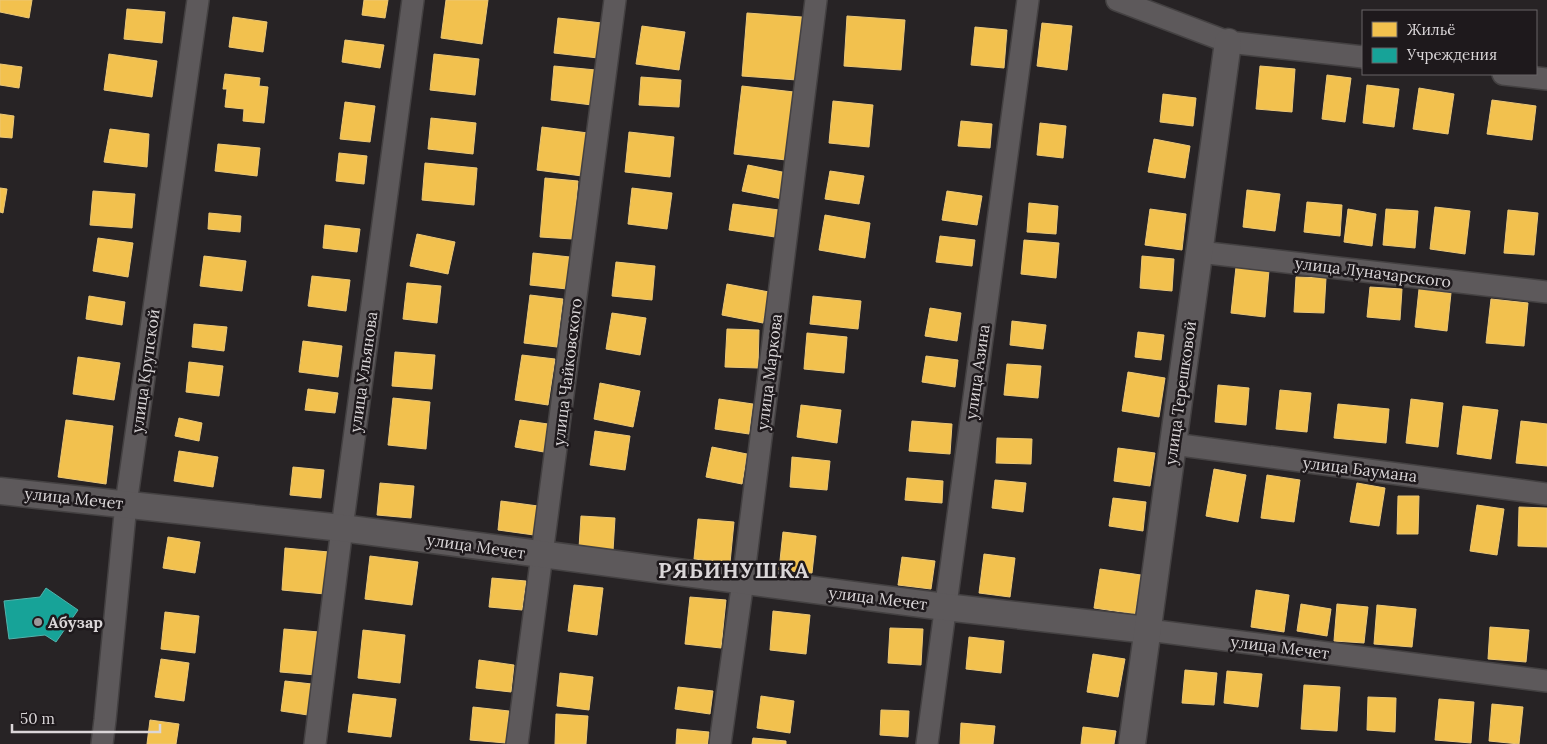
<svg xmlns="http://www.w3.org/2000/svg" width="1547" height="744" font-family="Lora,serif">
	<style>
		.homes { fill: #f2c14e; stroke: #ebc777 }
		.public { fill: #17a398; stroke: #52b2ab }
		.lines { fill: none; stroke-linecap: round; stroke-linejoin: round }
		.minor-casing { stroke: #444142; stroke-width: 24 }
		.tertiary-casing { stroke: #444142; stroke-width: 29 }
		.minor { stroke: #5d595b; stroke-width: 21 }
		.tertiary { stroke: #5d595b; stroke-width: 26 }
		.poi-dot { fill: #9b9799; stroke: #1e191c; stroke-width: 2 }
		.labels { text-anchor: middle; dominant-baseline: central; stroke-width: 5; stroke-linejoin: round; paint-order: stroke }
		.street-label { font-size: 16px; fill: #dad6d8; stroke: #1e191c }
		.poi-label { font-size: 16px; font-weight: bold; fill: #dad6d8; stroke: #1e191c; text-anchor: start }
		.district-label { font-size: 21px; font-weight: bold; letter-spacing: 1px; fill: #dad6d8; stroke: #1e191c }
	</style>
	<rect width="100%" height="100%" fill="#272325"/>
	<!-- homes -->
	<g class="homes">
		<polygon points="0,0 32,0 29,18 0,12"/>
		<polygon points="364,0 388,0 385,18 362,15"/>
		<polygon points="446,0 488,0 482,44 441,38"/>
		<polygon points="127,9 165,12 162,43 124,39"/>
		<polygon points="747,13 802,17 797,80 742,76"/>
		<polygon points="847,16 905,20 901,70 844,66"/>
		<polygon points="233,17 267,22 263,52 229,47"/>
		<polygon points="558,18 602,23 598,58 554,53"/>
		<polygon points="1042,23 1072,26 1067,70 1037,66"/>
		<polygon points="642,26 685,32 679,70 636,64"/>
		<polygon points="975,27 1007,30 1004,68 971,65"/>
		<polygon points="345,40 384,45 380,68 342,62"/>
		<polygon points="109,54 157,61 152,97 104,90"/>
		<polygon points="434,54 479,59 475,95 430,90"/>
		<polygon points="0,64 22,67 19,88 0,85"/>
		<polygon points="554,66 596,70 592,105 551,100"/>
		<polygon points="1260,66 1295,69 1292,112 1256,109"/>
		<polygon points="225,74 260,78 259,86 268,87 264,123 243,121 244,109 225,107 227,89 223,89"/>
		<polygon points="1327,75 1351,78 1345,122 1322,119"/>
		<polygon points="641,77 681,80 679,107 639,105"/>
		<polygon points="1367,85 1399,89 1394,127 1363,123"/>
		<polygon points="742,86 794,92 786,160 734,154"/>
		<polygon points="1419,88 1454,94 1448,134 1413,129"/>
		<polygon points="1163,94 1196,98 1193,126 1160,122"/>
		<polygon points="1492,100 1536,106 1532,140 1487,134"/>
		<polygon points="833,101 873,105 869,147 829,143"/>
		<polygon points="345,102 375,106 370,142 340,139"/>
		<polygon points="0,114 14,116 12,138 0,137"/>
		<polygon points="431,118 476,123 473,154 428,149"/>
		<polygon points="961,121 992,124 990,148 958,146"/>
		<polygon points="1040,123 1066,126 1063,158 1037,155"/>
		<polygon points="542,127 588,133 582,176 537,170"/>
		<polygon points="110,129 149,134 147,167 104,162"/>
		<polygon points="629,132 674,137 670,177 625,172"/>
		<polygon points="1154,139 1190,146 1185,178 1148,172"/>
		<polygon points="218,144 260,148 257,176 215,171"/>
		<polygon points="339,153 367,156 364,184 336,181"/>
		<polygon points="425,163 477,168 474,205 422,200"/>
		<polygon points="748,165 787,173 782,199 742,191"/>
		<polygon points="830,171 864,176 859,204 825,199"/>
		<polygon points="545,178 578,181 573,239 540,237"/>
		<polygon points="0,188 7,189 3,213 0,212"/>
		<polygon points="632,188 672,193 667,229 628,224"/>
		<polygon points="1247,190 1280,194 1275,231 1243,227"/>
		<polygon points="93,191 135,194 132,228 90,225"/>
		<polygon points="947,191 982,196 977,225 942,220"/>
		<polygon points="1307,202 1342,205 1340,236 1304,232"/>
		<polygon points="1029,203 1058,206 1056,234 1027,232"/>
		<polygon points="733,204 779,210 775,237 729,230"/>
		<polygon points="1435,207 1470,211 1465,254 1430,249"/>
		<polygon points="1150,209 1186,214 1182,250 1145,245"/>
		<polygon points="1348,209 1376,214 1372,246 1344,242"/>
		<polygon points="1386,209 1418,211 1415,248 1383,245"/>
		<polygon points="1508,210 1538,213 1534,255 1504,253"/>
		<polygon points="209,213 241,216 240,232 208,229"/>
		<polygon points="825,215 870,223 865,258 819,250"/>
		<polygon points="325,225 360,229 357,252 323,248"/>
		<polygon points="417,234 455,242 448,274 410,266"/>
		<polygon points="940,236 975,240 972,266 936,262"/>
		<polygon points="98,238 133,243 128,277 93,271"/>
		<polygon points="1024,240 1059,243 1056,278 1021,274"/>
		<polygon points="533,253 570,257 567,289 530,285"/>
		<polygon points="204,256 246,261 242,291 200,286"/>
		<polygon points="1142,256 1174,259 1172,291 1140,288"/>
		<polygon points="616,262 655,266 652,300 612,296"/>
		<polygon points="1236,267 1269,270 1265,317 1231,313"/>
		<polygon points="312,276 350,280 346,311 308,306"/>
		<polygon points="1296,277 1326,278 1324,313 1294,312"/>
		<polygon points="407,283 441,286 437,323 403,319"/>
		<polygon points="727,284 769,292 763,323 722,315"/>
		<polygon points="1370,287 1402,289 1400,320 1367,317"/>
		<polygon points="1419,289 1451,293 1447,331 1415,327"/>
		<polygon points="530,295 563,299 557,347 524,343"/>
		<polygon points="89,296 125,302 122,325 86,319"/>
		<polygon points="813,296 861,301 858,329 810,324"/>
		<polygon points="1491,299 1528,303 1524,346 1486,343"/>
		<polygon points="930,308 961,313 957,341 925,336"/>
		<polygon points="612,313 646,318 640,355 606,349"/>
		<polygon points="1012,321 1046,325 1043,349 1010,345"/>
		<polygon points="194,324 227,327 224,351 192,347"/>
		<polygon points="727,329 759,330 758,368 725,367"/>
		<polygon points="1138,332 1164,335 1161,360 1135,357"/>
		<polygon points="807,333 847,337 844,373 804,369"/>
		<polygon points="303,341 342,346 338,377 299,372"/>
		<polygon points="395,352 435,355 432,389 392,386"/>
		<polygon points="522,355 555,359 548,405 515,400"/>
		<polygon points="926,356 958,360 955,387 922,382"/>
		<polygon points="78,357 120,363 114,400 73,394"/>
		<polygon points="189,362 223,366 219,396 186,392"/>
		<polygon points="1007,364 1041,366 1038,398 1004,395"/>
		<polygon points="1128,372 1165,378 1159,417 1122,411"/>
		<polygon points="600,383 640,391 633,427 594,419"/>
		<polygon points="1218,385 1249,388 1246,425 1215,422"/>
		<polygon points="308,389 338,393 335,413 305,410"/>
		<polygon points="1280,390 1311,393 1307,432 1276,429"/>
		<polygon points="393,398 430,402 426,449 388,445"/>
		<polygon points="719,399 753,404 749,434 715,429"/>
		<polygon points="1411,399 1443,403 1438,447 1406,443"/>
		<polygon points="1338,404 1389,409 1386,443 1334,438"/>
		<polygon points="801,405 841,410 837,443 797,437"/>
		<polygon points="1463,406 1498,410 1491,459 1457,454"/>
		<polygon points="179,418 202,423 199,441 175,436"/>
		<polygon points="66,420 113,426 106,484 58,477"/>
		<polygon points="520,420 548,424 544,452 515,447"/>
		<polygon points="912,421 952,424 950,454 909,451"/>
		<polygon points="1521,421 1547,424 1547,466 1516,463"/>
		<polygon points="595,431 630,436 625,470 590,465"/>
		<polygon points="997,438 1032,439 1031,464 996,463"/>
		<polygon points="712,447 747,454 742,484 706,477"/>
		<polygon points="1118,448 1155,453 1150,486 1114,481"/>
		<polygon points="179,451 218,457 213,487 174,481"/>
		<polygon points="792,457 830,461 827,490 790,487"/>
		<polygon points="293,467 324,470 321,498 290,495"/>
		<polygon points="1214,469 1246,475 1238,522 1206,516"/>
		<polygon points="1267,475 1300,480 1294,522 1261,518"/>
		<polygon points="907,478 943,481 942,503 905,500"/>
		<polygon points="995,480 1026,483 1023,512 992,508"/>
		<polygon points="380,483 414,486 411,518 377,515"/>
		<polygon points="1357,483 1385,488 1379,526 1350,522"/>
		<polygon points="1398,496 1419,496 1418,534 1397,534"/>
		<polygon points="1113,498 1146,502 1143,531 1109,526"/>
		<polygon points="501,501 538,506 534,535 498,530"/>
		<polygon points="1477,505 1504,509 1497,555 1470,551"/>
		<polygon points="1519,507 1547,508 1547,547 1518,546"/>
		<polygon points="581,516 615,518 613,551 579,548"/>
		<polygon points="698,519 734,522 730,563 694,559"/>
		<polygon points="783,532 816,536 812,573 779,570"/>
		<polygon points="168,537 200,542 195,573 163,568"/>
		<polygon points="285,548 329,552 325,594 282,590"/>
		<polygon points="984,554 1015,558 1010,597 979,593"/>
		<polygon points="370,556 418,562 412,605 365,599"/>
		<polygon points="902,557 935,561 931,589 898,585"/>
		<polygon points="1100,569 1141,575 1135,614 1094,608"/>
		<polygon points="492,578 526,581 522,610 489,607"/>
		<polygon points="574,585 603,588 597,635 568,631"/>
		<polygon points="1256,590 1289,595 1284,632 1251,627"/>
		<polygon points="690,597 726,600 721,648 685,644"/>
		<polygon points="1301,604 1331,609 1327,636 1297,631"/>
		<polygon points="1337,604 1368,607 1364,643 1334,641"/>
		<polygon points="1377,605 1416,609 1412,647 1374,644"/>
		<polygon points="773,611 810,615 806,654 770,650"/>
		<polygon points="165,612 199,616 195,653 161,649"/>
		<polygon points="1490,627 1529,630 1526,662 1488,659"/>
		<polygon points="890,628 923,629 921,665 888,663"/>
		<polygon points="284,629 319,632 316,675 280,672"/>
		<polygon points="363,630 405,635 400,683 358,678"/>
		<polygon points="969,637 1004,641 1001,673 966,669"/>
		<polygon points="1093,654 1125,659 1118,697 1087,692"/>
		<polygon points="161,659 189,663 184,701 155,697"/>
		<polygon points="479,660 514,665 511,692 476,688"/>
		<polygon points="1185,670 1217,673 1214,705 1182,703"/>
		<polygon points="1227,671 1262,674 1258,707 1224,703"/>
		<polygon points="560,673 593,677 589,710 557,706"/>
		<polygon points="285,681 312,684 308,715 281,711"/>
		<polygon points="1304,685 1340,687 1337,731 1301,729"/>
		<polygon points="678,687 713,691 710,714 675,709"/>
		<polygon points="353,694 396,699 391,737 348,732"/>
		<polygon points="761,696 794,701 790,733 757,728"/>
		<polygon points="1368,697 1396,698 1395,732 1367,730"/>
		<polygon points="1439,699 1474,702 1471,743 1435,740"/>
		<polygon points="1492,704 1523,707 1519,744 1489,741"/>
		<polygon points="473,707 509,711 506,743 470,740"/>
		<polygon points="881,710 909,711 908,737 880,735"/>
		<polygon points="556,714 588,716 586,744 555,744"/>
		<polygon points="150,720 179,724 176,744 147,744"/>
		<polygon points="961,723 995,726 993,744 960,744"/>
		<polygon points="1083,727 1116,731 1114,744 1081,744"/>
		<polygon points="677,729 709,732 708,744 676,744"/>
		<polygon points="753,738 786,741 786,744 752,744"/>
	</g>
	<!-- public -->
	<polygon class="public" points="46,588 78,610 56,642 45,635 9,639 4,601 40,597"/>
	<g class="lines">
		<defs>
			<g id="minor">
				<polyline points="1117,0 1228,42 1363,57"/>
				<polyline points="1503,74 1547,79"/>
				<polyline points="1199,252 1547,292"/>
				<polyline points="1173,444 1547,494"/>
				<polyline points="1148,630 1547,681"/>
				<polyline points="102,744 105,720 126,504 198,0"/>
				<polyline points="315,744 342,528 413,0"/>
				<polyline points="517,744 615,0"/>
				<polyline points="720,744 743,581 816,0"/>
				<polyline points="927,744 1028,0"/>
			</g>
			<g id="tertiary">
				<polyline points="0,491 342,528 945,607 1148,630"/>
				<polyline points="1132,744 1228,42"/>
			</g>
		</defs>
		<!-- minor casing -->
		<use href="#minor" class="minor-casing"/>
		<!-- tertiary casing -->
		<use href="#tertiary" class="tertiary-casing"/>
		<!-- minor -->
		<use href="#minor" class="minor"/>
		<!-- tertiary -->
		<use href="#tertiary" class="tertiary"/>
	</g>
	<!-- markers -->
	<circle class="poi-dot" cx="38" cy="622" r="5"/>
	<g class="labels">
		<!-- street labels -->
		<g class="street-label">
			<text transform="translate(1373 272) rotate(7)">улица Луначарского</text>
			<text transform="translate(145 371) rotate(-82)">улица Крупской</text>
			<text transform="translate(363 372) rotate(-82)">улица Ульянова</text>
			<text transform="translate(567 372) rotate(-83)">улица Чайковского</text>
			<text transform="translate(769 372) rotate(-83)">улица Маркова</text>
			<text transform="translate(977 372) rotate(-82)">улица Азина</text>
			<text transform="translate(1180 393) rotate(-82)">улица Терешковой</text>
			<text transform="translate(1360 469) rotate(7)">улица Баумана</text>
			<text transform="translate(74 498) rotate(6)">улица Мечет</text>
			<text transform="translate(476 546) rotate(8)">улица Мечет</text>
			<text transform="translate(878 598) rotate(7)">улица Мечет</text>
			<text transform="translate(1280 647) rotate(7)">улица Мечет</text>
		</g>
		<!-- poi labels -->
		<g class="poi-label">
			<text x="48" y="622">Абузар</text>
		</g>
		<!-- district labels -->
		<g class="district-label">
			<text x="734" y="570">РЯБИНУШКА</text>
		</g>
	</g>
	<!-- legend -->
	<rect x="1362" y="10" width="175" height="65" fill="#1e191c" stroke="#696567"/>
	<rect x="1372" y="22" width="25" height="15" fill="#f2c14e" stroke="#696567"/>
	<text x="1407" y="35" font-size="15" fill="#dad6d8">Жильё</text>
	<rect x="1372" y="48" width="25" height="15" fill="#17a398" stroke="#696567"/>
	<text x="1407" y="60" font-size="15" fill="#dad6d8">Учреждения</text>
	<!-- scale -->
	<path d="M12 724v8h148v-8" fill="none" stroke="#dad6d8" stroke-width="2.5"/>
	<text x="20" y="724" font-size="15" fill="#dad6d8" stroke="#1e191c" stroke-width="4" paint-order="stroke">50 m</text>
</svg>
